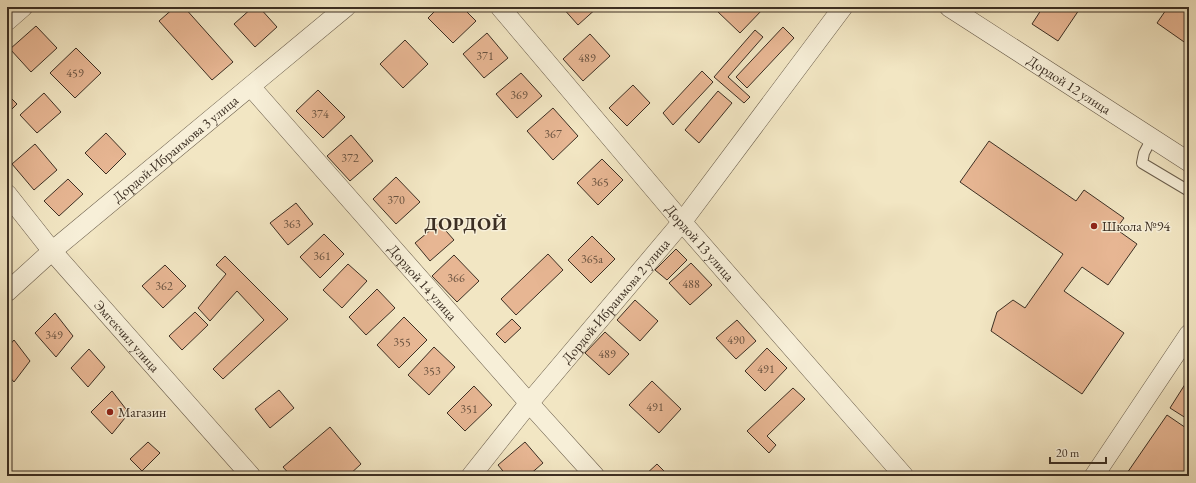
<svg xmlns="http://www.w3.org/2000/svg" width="1196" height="483" font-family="'EB Garamond',serif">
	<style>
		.building { fill: #e7b693; stroke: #3c2f23 }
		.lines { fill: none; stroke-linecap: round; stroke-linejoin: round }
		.service-casing { stroke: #6a5d4b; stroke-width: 12 }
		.minor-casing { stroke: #6a5d4b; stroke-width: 20 }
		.service { stroke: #f7efd8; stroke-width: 10 }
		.minor { stroke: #f7efd8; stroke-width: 19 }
		.poi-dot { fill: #8f2418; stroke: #f7efd8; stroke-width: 1.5 }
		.labels { text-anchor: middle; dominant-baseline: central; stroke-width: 3; stroke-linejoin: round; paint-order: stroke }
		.number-label { font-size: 12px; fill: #67513f }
		.street-label { font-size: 14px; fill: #3c2f23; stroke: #f7efd8 }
		.poi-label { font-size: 14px; fill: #3c2f23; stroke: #f7efd8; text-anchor: start }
		.district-label { font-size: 18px; font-weight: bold; letter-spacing: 1px; fill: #3c2f23; stroke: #f7efd8 }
	</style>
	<rect width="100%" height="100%" fill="#f2e6c3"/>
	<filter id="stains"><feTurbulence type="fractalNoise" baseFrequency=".005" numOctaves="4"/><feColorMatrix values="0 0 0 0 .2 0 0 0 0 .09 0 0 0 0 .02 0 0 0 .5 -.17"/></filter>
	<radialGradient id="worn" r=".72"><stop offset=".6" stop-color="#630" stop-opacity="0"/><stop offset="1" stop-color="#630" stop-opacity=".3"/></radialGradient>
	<!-- building -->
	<g class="building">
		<polygon points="175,7 184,7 233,62 212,80 159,21"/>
		<polygon points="253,7 259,7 277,27 255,47 234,24"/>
		<polygon points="439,7 462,7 476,21 453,43 428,18"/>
		<polygon points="562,7 598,7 578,25"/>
		<polygon points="720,7 761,7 763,9 740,33 717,11"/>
		<polygon points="1043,7 1081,7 1058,41 1032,24"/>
		<polygon points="1168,7 1189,7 1189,41 1187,44 1157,23"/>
		<polygon points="36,26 57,48 31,72 10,49"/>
		<polygon points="783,27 794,38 747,88 736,77"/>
		<polygon points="755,30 763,37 728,77 750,97 744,103 714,77"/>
		<polygon points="487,33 508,58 484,78 463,54"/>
		<polygon points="590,34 610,56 583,81 563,59"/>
		<polygon points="405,40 428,64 403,88 380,64"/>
		<polygon points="76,48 101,73 75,98 50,73"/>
		<polygon points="702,71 713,82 673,125 663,113"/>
		<polygon points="521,73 542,96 517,118 496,94"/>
		<polygon points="633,85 650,103 627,126 609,108"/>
		<polygon points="318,90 345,117 323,138 296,111"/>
		<polygon points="718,91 732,103 699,143 685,130"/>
		<polygon points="44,93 61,112 37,133 20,115"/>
		<polygon points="7,94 17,104 7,114"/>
		<polygon points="553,108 578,136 553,160 527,131"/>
		<polygon points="106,133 126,154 106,174 85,153"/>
		<polygon points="351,135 373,161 350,181 327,156"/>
		<polygon points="989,141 1076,201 1084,190 1124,218 1116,229 1137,244 1108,285 1082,267 1064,291 1124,333 1082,394 991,331 997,312 1013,300 1025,308 1063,254 960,182"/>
		<polygon points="35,144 57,170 34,190 12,164"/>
		<polygon points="602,159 623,180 598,205 577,183"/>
		<polygon points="396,177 420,202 396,224 373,199"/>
		<polygon points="68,179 83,194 59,216 44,201"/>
		<polygon points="296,203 313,224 288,245 270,223"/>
		<polygon points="439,223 454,240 430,261 415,243"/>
		<polygon points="324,234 344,254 320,278 300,257"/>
		<polygon points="592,236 615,259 591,283 568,260"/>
		<polygon points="676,249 687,260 667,280 655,270"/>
		<polygon points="548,254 563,270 516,315 501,299"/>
		<polygon points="454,255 479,281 457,302 432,276"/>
		<polygon points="225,256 288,319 223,379 213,369 264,320 237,291 210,321 198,308 226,274 216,265"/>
		<polygon points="691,263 712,285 690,305 669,283"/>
		<polygon points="348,264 367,281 342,308 323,290"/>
		<polygon points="165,265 186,286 163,308 142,286"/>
		<polygon points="377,289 395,308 366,335 349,317"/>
		<polygon points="635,300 658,321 640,341 617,320"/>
		<polygon points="195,312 208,325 182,350 169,336"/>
		<polygon points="55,313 73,336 56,357 35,333"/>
		<polygon points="404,317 427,340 399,368 377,345"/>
		<polygon points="512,319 521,328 505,343 496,334"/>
		<polygon points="737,320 756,341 736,359 716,338"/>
		<polygon points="605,332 629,354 609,375 585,353"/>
		<polygon points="14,340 30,361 14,382 7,374 7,348"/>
		<polygon points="434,347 455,367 429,395 408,375"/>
		<polygon points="767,348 787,368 765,391 745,371"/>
		<polygon points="89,349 105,367 88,387 71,368"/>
		<polygon points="1189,378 1189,420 1170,408"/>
		<polygon points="652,381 681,409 659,433 629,405"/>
		<polygon points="474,386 492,405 465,431 447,413"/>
		<polygon points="793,388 805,399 767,436 776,445 769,453 747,431"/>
		<polygon points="279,390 294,408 270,428 255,409"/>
		<polygon points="112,391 129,413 112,434 91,412"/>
		<polygon points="1167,415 1189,430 1189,467 1183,476 1125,476"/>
		<polygon points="330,427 361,464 348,476 291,476 283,467"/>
		<polygon points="148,442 160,453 142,471 130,459"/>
		<polygon points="525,442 543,463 528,476 507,476 498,465"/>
		<polygon points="657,464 669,476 644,476"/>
		<polygon points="175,472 180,476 170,476"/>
	</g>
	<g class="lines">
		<defs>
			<polyline id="service" points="1152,138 1144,153 1142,163 1189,191"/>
			<g id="minor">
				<path id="s1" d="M500,7L682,222L904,476"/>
				<path id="s2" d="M949,7L1189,162"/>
				<polyline points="7,21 23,7"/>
				<path id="s3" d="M251,87L529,403L595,476"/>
				<path id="s4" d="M7,194L52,251L251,476"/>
				<path id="s5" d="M7,292L52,251L346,7"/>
				<path id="s6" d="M471,476L529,403L682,222L843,7"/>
				<polyline points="1094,476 1189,334"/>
			</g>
		</defs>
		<!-- service casing -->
		<use href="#service" class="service-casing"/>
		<!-- minor casing -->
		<use href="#minor" class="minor-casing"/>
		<!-- service -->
		<use href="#service" class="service"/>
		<!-- minor -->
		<use href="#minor" class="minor"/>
	</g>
	<!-- markers -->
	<g class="poi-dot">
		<circle cx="1094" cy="226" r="4"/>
		<circle cx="110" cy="412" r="4"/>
	</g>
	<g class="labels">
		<!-- number labels -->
		<g class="number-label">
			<text x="485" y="56">371</text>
			<text x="587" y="58">489</text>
			<text x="75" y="73">459</text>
			<text x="519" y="95">369</text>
			<text x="320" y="114">374</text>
			<text x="553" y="134">367</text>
			<text x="350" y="158">372</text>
			<text x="600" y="182">365</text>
			<text x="396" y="200">370</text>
			<text x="292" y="224">363</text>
			<text x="322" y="256">361</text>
			<text x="592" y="259">365а</text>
			<text x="456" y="278">366</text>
			<text x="691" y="284">488</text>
			<text x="164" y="286">362</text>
			<text x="54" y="335">349</text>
			<text x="736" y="340">490</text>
			<text x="402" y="342">355</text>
			<text x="607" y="354">489</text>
			<text x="766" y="369">491</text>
			<text x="432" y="371">353</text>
			<text x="655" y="407">491</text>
			<text x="469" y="409">351</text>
		</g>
		<!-- street labels -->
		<g class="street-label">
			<text stroke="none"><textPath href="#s2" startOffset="143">Дордой 12 улица</textPath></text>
			<text stroke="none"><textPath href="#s5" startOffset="221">Дордой-Ибраимова 3 улица</textPath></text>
			<text stroke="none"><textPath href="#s1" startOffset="309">Дордой 13 улица</textPath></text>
			<text stroke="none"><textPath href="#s3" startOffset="260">Дордой 14 улица</textPath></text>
			<text stroke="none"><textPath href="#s6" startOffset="227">Дордой-Ибраимова 2 улица</textPath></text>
			<text stroke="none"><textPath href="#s4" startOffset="186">Эмгекчил улица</textPath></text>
		</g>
		<!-- poi labels -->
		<g class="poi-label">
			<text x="1102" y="226">Школа №94</text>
			<text x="118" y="412">Магазин</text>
		</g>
		<!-- district labels -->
		<g class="district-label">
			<text x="466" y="223">ДОРДОЙ</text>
		</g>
	</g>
	<!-- margin -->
	<rect width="1196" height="483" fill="none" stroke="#f2e6c3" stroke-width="24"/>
	<rect x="8" y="8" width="1180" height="467" fill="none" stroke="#3c2f23" stroke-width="2"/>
	<rect x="12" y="12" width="1172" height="459" fill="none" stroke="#3c2f23"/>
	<!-- scale -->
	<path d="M1050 457v6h56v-6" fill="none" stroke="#3c2f23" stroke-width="2"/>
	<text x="1056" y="457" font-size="12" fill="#3c2f23" stroke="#f7efd8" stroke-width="3" paint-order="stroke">20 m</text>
	<rect width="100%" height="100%" filter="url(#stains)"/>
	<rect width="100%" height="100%" fill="url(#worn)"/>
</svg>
